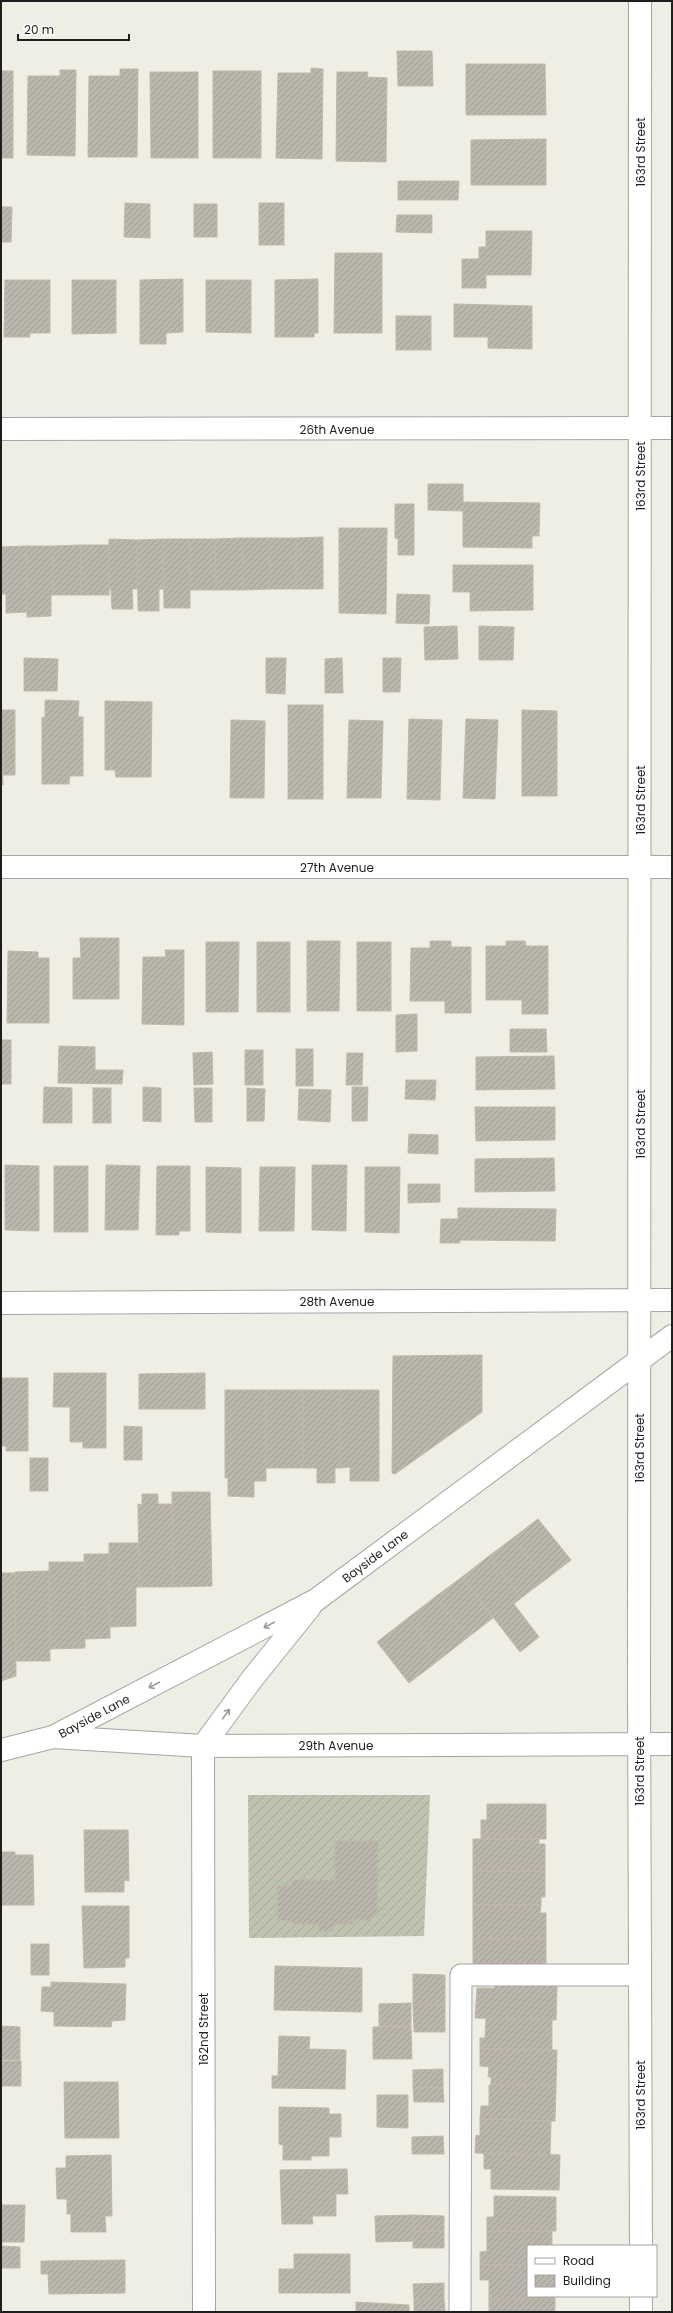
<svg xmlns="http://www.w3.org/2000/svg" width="673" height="2313" font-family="Poppins,sans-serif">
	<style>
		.construction { fill: url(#construction-furrows) }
		.building { fill: url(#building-hatch); stroke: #c0b8a6 }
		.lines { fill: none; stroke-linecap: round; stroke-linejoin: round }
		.service-casing { stroke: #a5a5a5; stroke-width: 23 }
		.minor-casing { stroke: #a5a5a5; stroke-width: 24 }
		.tertiary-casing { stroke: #a5a5a5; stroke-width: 24 }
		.service { stroke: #fff; stroke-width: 21 }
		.minor { stroke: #fff; stroke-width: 22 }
		.tertiary { stroke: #fff; stroke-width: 22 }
		.oneway { stroke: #9a9a9a }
		.labels { text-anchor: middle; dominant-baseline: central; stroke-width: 3.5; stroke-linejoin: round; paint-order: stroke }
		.street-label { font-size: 12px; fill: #1e1e1e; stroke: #fff }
	</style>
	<defs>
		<pattern id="construction-furrows" width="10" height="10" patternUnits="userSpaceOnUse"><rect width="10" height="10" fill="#bec3af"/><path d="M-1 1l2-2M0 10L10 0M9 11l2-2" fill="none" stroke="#a3a796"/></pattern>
		<pattern id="building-hatch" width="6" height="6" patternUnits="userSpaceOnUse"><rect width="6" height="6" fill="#bbb7ad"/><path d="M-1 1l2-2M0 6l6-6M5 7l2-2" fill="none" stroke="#a09d94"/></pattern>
	</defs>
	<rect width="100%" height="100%" fill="#eeeee4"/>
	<!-- construction -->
	<polygon class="construction" points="248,1795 430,1795 424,1936 249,1938"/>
	<!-- building -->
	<g class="building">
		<polygon points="397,51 432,51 433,86 398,86"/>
		<polygon points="466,64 545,64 546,115 466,115"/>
		<polygon points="311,68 323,69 322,159 276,158 278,73 311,73"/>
		<polygon points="120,69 138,69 137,157 88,157 89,76 120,76"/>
		<polygon points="60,70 76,70 75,156 27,155 28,76 60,76"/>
		<rect x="1" y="71" width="12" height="87"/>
		<rect x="213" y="71" width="48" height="87"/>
		<polygon points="150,72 198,72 198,158 151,158"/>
		<polygon points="337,72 368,72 367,77 387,78 386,162 336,161"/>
		<polygon points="546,139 546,185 471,185 471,140"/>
		<polygon points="398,181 459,181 458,200 398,200"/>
		<polygon points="125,203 150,204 150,238 124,237"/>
		<rect x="259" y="203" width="25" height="42"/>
		<rect x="194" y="204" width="23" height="33"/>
		<polygon points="1,207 12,207 11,242 1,242"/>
		<polygon points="397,215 432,215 432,233 396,232"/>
		<polygon points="486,231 532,231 531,275 486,275 486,288 462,288 462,259 479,259 479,247 486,247"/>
		<polygon points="335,253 382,253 382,333 334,333"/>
		<polygon points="183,279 183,332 166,333 166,344 140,344 140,280"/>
		<polygon points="318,279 318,333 314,333 314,337 275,337 275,280"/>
		<polygon points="5,280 50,280 50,333 30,333 30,337 4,337"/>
		<polygon points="72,280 116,280 116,333 72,334"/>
		<polygon points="206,280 251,280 251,333 206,332"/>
		<polygon points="454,304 532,306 532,349 488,348 488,337 454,337"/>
		<rect x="396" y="316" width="35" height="34"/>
		<polygon points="428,484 463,484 463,502 540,503 539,536 532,536 532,548 463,547 463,511 428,510"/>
		<polygon points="395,504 414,504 414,555 398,555 398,539 395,538"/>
		<polygon points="339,528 387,528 386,614 339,613"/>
		<polygon points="323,537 323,589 296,589 296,538"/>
		<polygon points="242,538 243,590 216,590 215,539"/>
		<polygon points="242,538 270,538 270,589 243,590"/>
		<rect x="270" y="538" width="26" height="51"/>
		<polygon points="109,539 137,540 138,589 132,589 133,609 112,609 111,590 109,589"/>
		<polygon points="163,539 163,589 159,589 159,611 138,611 137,540"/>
		<polygon points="163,539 190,539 190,608 164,608"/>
		<polygon points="190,539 215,539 216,590 190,590"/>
		<polygon points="81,545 81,595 53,595 53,546"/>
		<rect x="81" y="545" width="28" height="50"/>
		<polygon points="26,546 27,612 6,613 6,594 1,594 1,547"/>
		<polygon points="26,546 53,546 53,595 51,596 51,616 27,617"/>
		<polygon points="453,565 533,565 533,610 470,611 470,592 453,592"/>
		<polygon points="397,594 430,595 429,624 396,623"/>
		<polygon points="457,626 458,659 425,660 424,627"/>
		<polygon points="479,626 514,627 513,660 479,660"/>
		<polygon points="24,658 58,659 57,691 24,691"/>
		<polygon points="266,658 286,658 285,694 266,693"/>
		<polygon points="342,658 343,693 325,693 325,659"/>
		<polygon points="383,658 401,658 400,692 383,692"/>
		<polygon points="45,700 79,701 78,717 83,717 83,776 70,776 69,784 42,784 42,717 45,718"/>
		<polygon points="105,701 152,702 151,777 116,777 115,770 105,770"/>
		<rect x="288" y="705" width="35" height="94"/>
		<polygon points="1,710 15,710 15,775 2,775 3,785"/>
		<polygon points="522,710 557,711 557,796 522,796"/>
		<polygon points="409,719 442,720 440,800 407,799"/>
		<polygon points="466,719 498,720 495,799 463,798"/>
		<polygon points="231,720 265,721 264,798 230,798"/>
		<polygon points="349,720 383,721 381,798 347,798"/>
		<polygon points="80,938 119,938 119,999 73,999 73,958 81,958"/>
		<polygon points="307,941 340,941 339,1011 307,1011"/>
		<polygon points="430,941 451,941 451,947 471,947 471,1013 445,1013 445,1001 410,1001 411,948 430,948"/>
		<polygon points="506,941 525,941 526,946 548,946 548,1014 522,1014 522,1000 486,1000 486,946 506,946"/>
		<polygon points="206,942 239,942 238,1012 206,1012"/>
		<rect x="257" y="942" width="33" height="70"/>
		<rect x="357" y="942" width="34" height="69"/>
		<polygon points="165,950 184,950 184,1025 142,1024 143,957 166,957"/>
		<polygon points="8,951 38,952 38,958 49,958 49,1023 7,1023"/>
		<polygon points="417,1014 417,1051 396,1052 396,1015"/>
		<polygon points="510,1029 546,1029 547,1052 510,1052"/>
		<rect x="1" y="1040" width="10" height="44"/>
		<polygon points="59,1046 95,1047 95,1070 123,1070 122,1084 58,1083"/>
		<rect x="296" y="1049" width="17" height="37"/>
		<rect x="245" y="1050" width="18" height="35"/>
		<polygon points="212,1052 213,1084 194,1085 193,1053"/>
		<polygon points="347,1053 363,1053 362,1085 346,1085"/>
		<polygon points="554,1056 555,1089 476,1090 476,1057"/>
		<polygon points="406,1080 436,1080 435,1100 405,1099"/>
		<polygon points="44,1087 72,1088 72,1123 43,1123"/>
		<polygon points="143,1087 161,1088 161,1122 143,1121"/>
		<polygon points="352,1087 368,1087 367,1121 352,1121"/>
		<rect x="93" y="1088" width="18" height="35"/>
		<polygon points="194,1088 212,1088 212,1122 195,1122"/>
		<polygon points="247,1088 265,1089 264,1121 247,1121"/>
		<polygon points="299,1089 331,1090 330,1122 298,1120"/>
		<polygon points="475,1107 555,1107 555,1140 476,1141"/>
		<polygon points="409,1134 438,1135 438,1154 408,1153"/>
		<polygon points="554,1158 555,1191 475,1192 475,1159"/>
		<polygon points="5,1165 39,1166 39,1231 5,1230"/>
		<polygon points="106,1165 140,1166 138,1230 105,1230"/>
		<polygon points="312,1165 347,1165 346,1231 312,1230"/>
		<rect x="54" y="1166" width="34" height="66"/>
		<polygon points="157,1166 190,1166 190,1231 179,1231 179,1235 156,1235"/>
		<polygon points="206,1167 241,1168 241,1233 206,1232"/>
		<polygon points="260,1167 295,1167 294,1231 259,1231"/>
		<polygon points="365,1167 400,1167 399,1233 365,1232"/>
		<polygon points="408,1184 440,1184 440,1202 408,1203"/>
		<polygon points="458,1208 556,1209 555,1241 460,1240 460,1243 440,1243 441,1219 458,1219"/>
		<polygon points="482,1355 482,1412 395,1474 392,1473 393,1356"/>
		<polygon points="54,1373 106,1373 106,1448 83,1448 83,1442 70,1442 70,1407 53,1407"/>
		<polygon points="205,1373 205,1409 139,1409 139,1374"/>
		<polygon points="1,1378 28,1378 28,1451 6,1451 6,1446 1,1446"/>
		<polygon points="225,1390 266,1390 266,1481 254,1481 254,1497 228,1496 228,1478 225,1478"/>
		<rect x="266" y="1390" width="37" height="78"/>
		<polygon points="303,1390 340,1390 340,1468 335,1468 335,1483 317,1483 317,1468 303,1468"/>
		<polygon points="340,1390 379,1390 379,1481 350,1481 350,1467 340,1468"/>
		<polygon points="124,1426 142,1427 142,1460 124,1460"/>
		<rect x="30" y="1458" width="18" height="33"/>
		<polygon points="172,1492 210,1492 212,1586 173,1587"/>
		<polygon points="142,1494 158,1494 158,1504 172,1504 173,1587 139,1587 138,1504 142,1505"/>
		<polygon points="538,1519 571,1560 545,1580 513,1538"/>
		<polygon points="513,1538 545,1580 521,1598 489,1556"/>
		<polygon points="109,1543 138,1543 139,1587 136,1587 136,1626 110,1627"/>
		<polygon points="84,1554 109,1554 110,1638 85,1639"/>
		<polygon points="489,1556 521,1598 514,1604 539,1637 520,1652 462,1577"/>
		<polygon points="49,1562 84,1562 85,1648 50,1649"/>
		<polygon points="49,1571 50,1661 16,1661 15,1572"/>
		<polygon points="1,1573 15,1573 16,1676 1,1681"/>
		<polygon points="462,1577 493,1618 467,1638 435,1597"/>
		<polygon points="435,1597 467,1638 439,1660 408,1618"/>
		<polygon points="408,1618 439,1660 409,1683 377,1642"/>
		<polygon points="487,1804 546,1804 546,1839 481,1839 481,1820 487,1820"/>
		<polygon points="84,1830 128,1830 129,1881 124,1880 124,1892 85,1892"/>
		<polygon points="473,1839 539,1839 539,1844 545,1844 545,1871 473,1871"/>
		<polygon points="335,1841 378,1841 377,1914 371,1920 353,1920 353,1924 333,1924 333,1931 319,1932 319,1924 292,1924 292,1920 278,1921 277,1886 292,1886 292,1880 335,1880"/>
		<polygon points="1,1852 15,1852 15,1855 33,1855 34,1905 1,1905"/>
		<polygon points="473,1871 545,1871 545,1897 541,1897 541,1905 473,1905"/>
		<polygon points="473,1905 541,1905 540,1913 546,1913 546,1939 473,1939"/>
		<polygon points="82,1906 129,1906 129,1958 125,1958 125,1967 84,1968"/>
		<polygon points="473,1939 546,1939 546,1963 537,1964 537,1970 473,1970"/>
		<rect x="31" y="1944" width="18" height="31"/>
		<polygon points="275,1966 362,1968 362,2012 274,2010"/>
		<polygon points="413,1974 445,1975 445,2005 413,2005"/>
		<polygon points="51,1982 126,1984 125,2020 112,2021 111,2027 54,2026 54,2012 41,2011 42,1987 51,1987"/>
		<polygon points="495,1983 557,1984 556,2020 475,2018 477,1988 495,1988"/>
		<polygon points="411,2003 411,2026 379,2026 379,2004"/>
		<polygon points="413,2005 445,2005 445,2032 414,2032"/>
		<polygon points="486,2018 552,2019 552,2050 480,2049 480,2038 485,2038"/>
		<polygon points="1,2026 20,2027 20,2060 1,2060"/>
		<polygon points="411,2026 412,2059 373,2059 373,2027"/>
		<polygon points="279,2036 310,2037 309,2049 346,2050 345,2089 272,2088 272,2076 278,2076"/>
		<polygon points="480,2049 557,2050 556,2086 491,2085 491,2077 488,2077 489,2067 480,2066"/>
		<rect x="1" y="2061" width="20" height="25"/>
		<polygon points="443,2069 443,2088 413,2088 413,2070"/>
		<polygon points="64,2082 118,2082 119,2138 65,2138"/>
		<polygon points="489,2085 556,2086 555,2121 480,2119 481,2106 489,2106"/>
		<polygon points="413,2088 443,2088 444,2102 414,2102"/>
		<polygon points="377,2095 408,2095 408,2128 377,2127"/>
		<polygon points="279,2107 329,2108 329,2114 341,2114 341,2137 329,2137 329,2156 311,2156 311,2160 283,2160 283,2145 279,2144"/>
		<polygon points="480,2119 551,2121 550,2155 475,2153 476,2135 480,2136"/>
		<polygon points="443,2136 444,2154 412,2154 412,2137"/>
		<polygon points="484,2153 560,2155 559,2190 491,2189 491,2169 484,2169"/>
		<polygon points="111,2155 112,2216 105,2216 106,2232 71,2232 71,2214 67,2214 67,2199 57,2199 56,2168 66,2168 66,2156"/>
		<polygon points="347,2169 348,2194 336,2194 336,2216 312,2216 313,2224 282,2224 280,2170"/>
		<polygon points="494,2196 556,2197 556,2231 487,2231 487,2217 494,2217"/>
		<polygon points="1,2205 25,2205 24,2242 1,2242"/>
		<polygon points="413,2215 444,2216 444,2231 413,2231"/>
		<polygon points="413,2215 413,2241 376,2242 375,2216"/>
		<rect x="413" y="2231" width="31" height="17"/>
		<polygon points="487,2231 552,2231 552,2246 528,2246 528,2265 480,2265 480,2252 487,2251"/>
		<polygon points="1,2246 20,2247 20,2268 1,2268"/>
		<polygon points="294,2254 350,2254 350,2293 279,2293 279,2269 294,2269"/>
		<polygon points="125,2260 125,2293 49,2294 48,2274 41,2274 41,2261"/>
		<polygon points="480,2265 528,2265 528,2296 555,2296 555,2299 489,2299 489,2280 480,2280"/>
		<polygon points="444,2283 444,2299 414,2300 413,2284"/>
		<polygon points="444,2299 445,2312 414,2312 414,2300"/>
		<rect x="489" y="2299" width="66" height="13"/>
		<polygon points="356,2302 409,2305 409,2312 356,2312"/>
	</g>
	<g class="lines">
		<defs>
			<polyline id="service" points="460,2312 461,1975 640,1975"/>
			<g id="minor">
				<polyline points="640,1 639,1693 641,2246"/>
				<polyline points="1,429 672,428"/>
				<polyline points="1,867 672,867"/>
				<polyline points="1,1303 672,1300"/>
				<polyline points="53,1737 203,1746 672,1744"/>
				<polyline points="203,1746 204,2312"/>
				<polyline points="641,2296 641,2312"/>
			</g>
			<g id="tertiary">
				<polyline points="203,1746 252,1679 310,1607"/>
				<polyline points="1,1750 53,1737 316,1600 672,1336"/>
			</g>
		</defs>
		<!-- service casing -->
		<use href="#service" class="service-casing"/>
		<!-- minor casing -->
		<use href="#minor" class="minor-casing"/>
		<!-- tertiary casing -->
		<use href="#tertiary" class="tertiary-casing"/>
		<!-- service -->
		<use href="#service" class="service"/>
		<!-- minor -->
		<use href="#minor" class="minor"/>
		<!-- tertiary -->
		<use href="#tertiary" class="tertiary"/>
	</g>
	<!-- one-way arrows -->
	<defs><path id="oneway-shaft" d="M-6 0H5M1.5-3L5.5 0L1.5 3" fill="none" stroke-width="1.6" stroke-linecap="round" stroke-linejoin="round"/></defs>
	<g class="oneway">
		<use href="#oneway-shaft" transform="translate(269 1625) rotate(152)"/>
		<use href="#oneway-shaft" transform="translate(154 1685) rotate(152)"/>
		<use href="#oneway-shaft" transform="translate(226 1714) rotate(-54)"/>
	</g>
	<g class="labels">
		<!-- street labels -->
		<g class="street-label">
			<text transform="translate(640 152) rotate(-90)">163rd Street</text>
			<text x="337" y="429">26th Avenue</text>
			<text transform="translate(640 476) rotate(-90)">163rd Street</text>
			<text transform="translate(640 800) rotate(-90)">163rd Street</text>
			<text x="337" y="867">27th Avenue</text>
			<text transform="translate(640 1124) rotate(-90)">163rd Street</text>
			<text x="337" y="1301">28th Avenue</text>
			<text transform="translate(639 1448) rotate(-90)">163rd Street</text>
			<text transform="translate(375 1556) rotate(-37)">Bayside Lane</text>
			<text transform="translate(94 1716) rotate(-28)">Bayside Lane</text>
			<text x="336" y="1745">29th Avenue</text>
			<text transform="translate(639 1771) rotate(-90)">163rd Street</text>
			<text transform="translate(203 2029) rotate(-90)">162nd Street</text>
			<text transform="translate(640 2095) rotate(-90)">163rd Street</text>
		</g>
	</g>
	<!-- border -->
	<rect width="673" height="2313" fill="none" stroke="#1e1e1e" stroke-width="4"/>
	<!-- legend -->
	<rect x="527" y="2245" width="130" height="52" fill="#ffffff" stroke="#a5a5a5"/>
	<rect x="535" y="2258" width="20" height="6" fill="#ffffff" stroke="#a5a5a5"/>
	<text x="563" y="2265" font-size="12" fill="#1e1e1e">Road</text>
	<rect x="535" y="2275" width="20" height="12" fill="url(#building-hatch)" stroke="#a5a5a5"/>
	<text x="563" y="2285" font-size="12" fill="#1e1e1e">Building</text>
	<!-- scale -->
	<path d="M18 34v6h111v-6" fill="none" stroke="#1e1e1e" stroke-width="2"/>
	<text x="24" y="34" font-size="12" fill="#1e1e1e" stroke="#ffffff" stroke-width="3" paint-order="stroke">20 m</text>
</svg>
